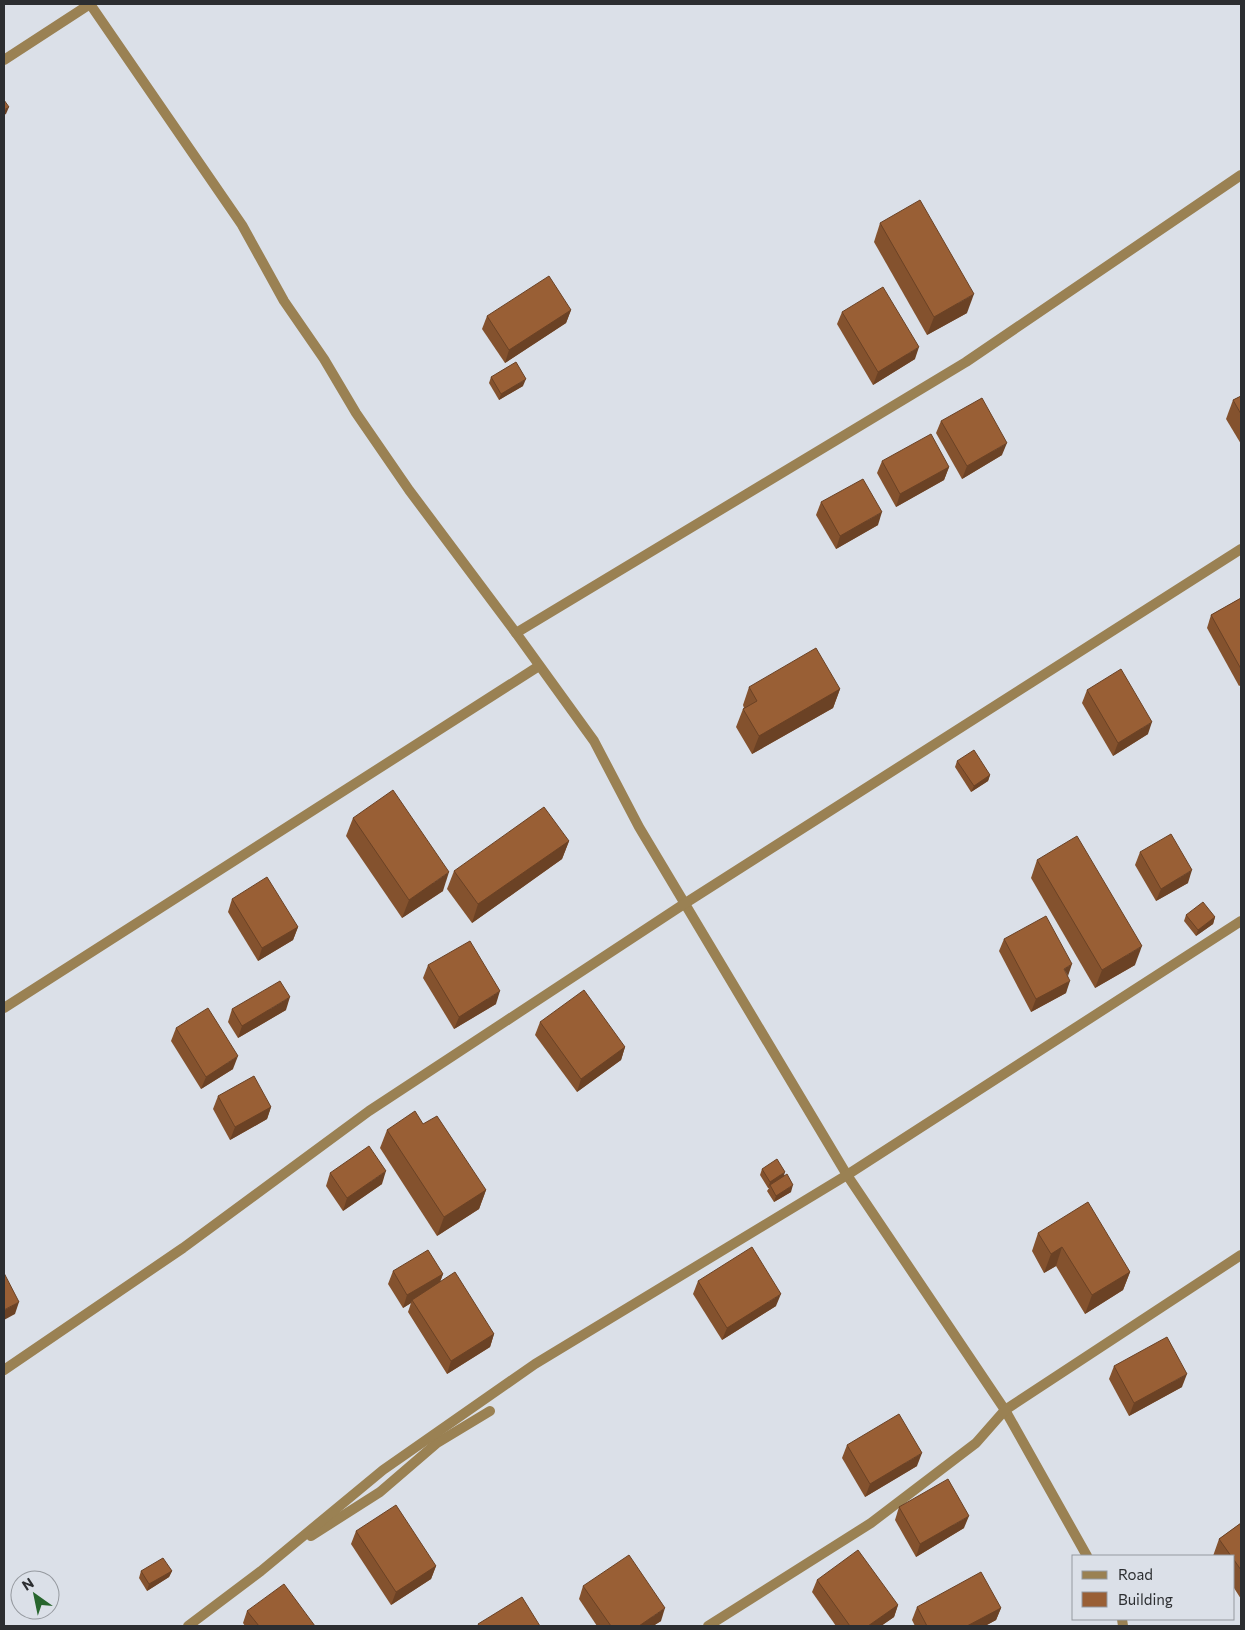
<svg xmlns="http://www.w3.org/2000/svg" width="1245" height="1630" font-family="Commissioner,sans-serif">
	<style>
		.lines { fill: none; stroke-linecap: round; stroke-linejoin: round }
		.minor { stroke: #9a8153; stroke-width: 10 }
		.wall { fill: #84522e }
		.shaded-wall { fill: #6b4225 }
		.building { fill: #995f35; stroke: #6b4225 }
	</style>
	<rect width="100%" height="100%" fill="#dbe0e8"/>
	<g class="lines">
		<!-- minor -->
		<g class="minor">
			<polyline points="90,4 242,225 284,301 324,359 356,413 409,490 516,633 594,741 639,827 847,1175 1005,1410 1087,1556"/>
			<polyline points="4,60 90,4"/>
			<polyline points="516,633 966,362 1241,175"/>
			<polyline points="4,1008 539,666"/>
			<polyline points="4,1370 183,1248 369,1111 684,904 1241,549"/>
			<polyline points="311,1536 380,1492 437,1443 490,1411"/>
			<polyline points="1122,1619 1123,1626"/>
			<polyline points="188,1626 261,1571 383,1470 535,1364 847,1175 1241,921"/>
			<polyline points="708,1626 871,1523 976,1443 1005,1410 1241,1255"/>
		</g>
	</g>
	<!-- wall -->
	<g class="wall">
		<polygon points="880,223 967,313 927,335 874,242"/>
		<polygon points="571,310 566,323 505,363 482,329 487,316"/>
		<polygon points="842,312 915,359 873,385 837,324"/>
		<polygon points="491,377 523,386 499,400 489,383"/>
		<polygon points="1241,396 1241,444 1226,419 1233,400"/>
		<polygon points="941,421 1002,455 962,479 936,433"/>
		<polygon points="882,461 949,467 944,480 896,507 877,473"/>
		<polygon points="821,502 878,525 836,549 816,515"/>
		<polygon points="1241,598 1241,685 1239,686 1207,628 1211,615"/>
		<polygon points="749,687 840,689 833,708 752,754 736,727 743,709 744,708 743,705"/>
		<polygon points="1087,690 1148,734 1113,756 1082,703"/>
		<polygon points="957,761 990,775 988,781 971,792 955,767"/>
		<polygon points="353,818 443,891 402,918 346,836"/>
		<polygon points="569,841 562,859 472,923 447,889 454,871"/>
		<polygon points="1140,852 1188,883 1156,901 1135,865"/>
		<polygon points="1037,860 1135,965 1095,988 1031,878"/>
		<polygon points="232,899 298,927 293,940 258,961 228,912"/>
		<polygon points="1186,915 1215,917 1213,924 1196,936 1184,921"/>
		<polygon points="1004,939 1068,976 1066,993 1031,1012 999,951"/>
		<polygon points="428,965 496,1004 454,1029 423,978"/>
		<polygon points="232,1009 286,1010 238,1038 228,1022"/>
		<polygon points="540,1022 625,1047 621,1060 577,1092 535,1035"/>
		<polygon points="176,1028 233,1069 201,1089 171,1041"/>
		<polygon points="218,1096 271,1107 267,1119 230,1140 213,1109"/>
		<polygon points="423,1124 486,1190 479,1209 437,1236 380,1148 387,1130"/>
		<polygon points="762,1169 784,1176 791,1192 774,1202 767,1191 769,1188 768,1188 760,1175"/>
		<polygon points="330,1173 382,1184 343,1211 326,1186"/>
		<polygon points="1038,1233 1130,1272 1123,1290 1085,1314 1056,1266 1044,1273 1032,1251"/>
		<polygon points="393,1271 443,1274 440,1282 494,1334 490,1347 447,1374 408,1312 411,1303 403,1308 388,1284"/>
		<polygon points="698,1281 776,1306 722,1340 693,1294"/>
		<polygon points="1114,1366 1182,1387 1129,1416 1109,1379"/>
		<polygon points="847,1445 917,1466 865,1497 842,1458"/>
		<polygon points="899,1507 964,1528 916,1557 895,1520"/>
		<polygon points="1241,1523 1241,1599 1234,1588 1234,1556 1213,1556 1219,1539"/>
		<polygon points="356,1531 436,1566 431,1579 391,1605 351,1544"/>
		<polygon points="141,1571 172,1571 169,1577 147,1591 139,1578"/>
		<polygon points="817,1580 898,1605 894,1617 881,1626 836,1626 812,1592"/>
		<polygon points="583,1586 661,1621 653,1626 597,1626 579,1599"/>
		<polygon points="917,1607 1001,1608 996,1620 985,1626 915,1626 912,1620"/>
		<polygon points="247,1611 315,1626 245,1626 243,1623"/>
	</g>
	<!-- shaded-wall -->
	<g class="shaded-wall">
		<polygon points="9,107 6,114 4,115 4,110"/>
		<polygon points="974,294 967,313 927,335 934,317"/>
		<polygon points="571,310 566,323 505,363 509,350"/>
		<polygon points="919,347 915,359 873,385 878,372"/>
		<polygon points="526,379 523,386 499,400 501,394"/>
		<polygon points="1007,443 1002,455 962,479 967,466"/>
		<polygon points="949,467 944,480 896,507 900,494"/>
		<polygon points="882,512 878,525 836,549 840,536"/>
		<polygon points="840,689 833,708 752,754 759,736"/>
		<polygon points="1152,722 1148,734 1113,756 1118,743"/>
		<polygon points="990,775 988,781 971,792 974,786"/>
		<polygon points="569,841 562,859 472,923 478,904"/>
		<polygon points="1192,870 1188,883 1156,901 1161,889"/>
		<polygon points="449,872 443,891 402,918 409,900"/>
		<polygon points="1215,917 1213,924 1196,936 1198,930"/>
		<polygon points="298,927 293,940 258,961 262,948"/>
		<polygon points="1142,946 1135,965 1095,988 1102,970"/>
		<polygon points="1072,964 1068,976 1064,969"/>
		<polygon points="1070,981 1066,993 1031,1012 1036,999"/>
		<polygon points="500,991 496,1004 454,1029 459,1017"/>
		<polygon points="290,997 286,1010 238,1038 242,1026"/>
		<polygon points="625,1047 621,1060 577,1092 581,1079"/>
		<polygon points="238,1056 233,1069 201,1089 206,1077"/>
		<polygon points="271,1107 267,1119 230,1140 235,1127"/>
		<polygon points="386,1171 382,1184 343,1211 347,1198"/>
		<polygon points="785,1172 783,1179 770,1185 768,1188 770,1182"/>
		<polygon points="793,1185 791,1192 774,1202 776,1196"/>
		<polygon points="486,1190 479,1209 437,1236 444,1217"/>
		<polygon points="1062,1247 1056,1266 1044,1273 1051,1254"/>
		<polygon points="1130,1272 1123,1290 1085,1314 1092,1295"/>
		<polygon points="443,1274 438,1287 412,1300 411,1303 403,1308 407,1295"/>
		<polygon points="781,1294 776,1306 722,1340 727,1328"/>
		<polygon points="19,1302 15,1314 4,1320 4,1310"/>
		<polygon points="494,1334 490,1347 447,1374 451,1361"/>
		<polygon points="1187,1374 1182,1387 1129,1416 1134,1403"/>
		<polygon points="922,1453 917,1466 865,1497 870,1484"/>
		<polygon points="969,1516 964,1528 916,1557 920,1544"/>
		<polygon points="436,1566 431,1579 391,1605 396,1592"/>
		<polygon points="172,1571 169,1577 147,1591 149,1584"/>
		<polygon points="898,1605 894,1617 881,1626 868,1626"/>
		<polygon points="665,1608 661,1621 653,1626 639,1626"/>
		<polygon points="1001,1608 996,1620 985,1626 967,1626"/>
	</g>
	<!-- building -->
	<g class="building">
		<polygon points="4,100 9,107 4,110"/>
		<polygon points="920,200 974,294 934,317 880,223"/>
		<polygon points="549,276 571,310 509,350 487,316"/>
		<polygon points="883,287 919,347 878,372 842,312"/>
		<polygon points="516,362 526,379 501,394 491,377"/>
		<polygon points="1241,396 1241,414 1233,400"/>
		<polygon points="982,398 1007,443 967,466 941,421"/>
		<polygon points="931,434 949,467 900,494 882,461"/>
		<polygon points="863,479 882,512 840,536 821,502"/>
		<polygon points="1241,598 1241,669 1211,615"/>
		<polygon points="816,648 840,689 759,736 743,709 757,701 749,687"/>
		<polygon points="1121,669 1152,722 1118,743 1087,690"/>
		<polygon points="974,750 990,775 974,786 957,761"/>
		<polygon points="393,790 449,872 409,900 353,818"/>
		<polygon points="544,807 569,841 478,904 454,871"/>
		<polygon points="1171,834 1192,870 1161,889 1140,852"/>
		<polygon points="1077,836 1142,946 1102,970 1037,860"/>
		<polygon points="267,877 298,927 262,948 232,899"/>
		<polygon points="1203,902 1215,917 1198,930 1186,915"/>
		<polygon points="1046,916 1072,964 1064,969 1070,981 1036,999 1004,939"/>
		<polygon points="470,941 500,991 459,1017 428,965"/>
		<polygon points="280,981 290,997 242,1026 232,1009"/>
		<polygon points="584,990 625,1047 581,1079 540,1022"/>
		<polygon points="208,1008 238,1056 206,1077 176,1028"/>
		<polygon points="254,1076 271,1107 235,1127 218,1096"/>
		<polygon points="415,1111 423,1124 437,1116 486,1190 444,1217 387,1130"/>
		<polygon points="369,1146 386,1171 347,1198 330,1173"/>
		<polygon points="777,1159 785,1172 770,1182 762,1169"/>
		<polygon points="787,1174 793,1185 776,1196 770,1185"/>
		<polygon points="1088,1202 1130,1272 1092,1295 1062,1247 1051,1254 1038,1233"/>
		<polygon points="752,1247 781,1294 727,1328 698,1281"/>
		<polygon points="428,1250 443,1274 407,1295 393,1271"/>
		<polygon points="455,1272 494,1334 451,1361 412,1300"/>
		<polygon points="4,1273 19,1302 4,1310"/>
		<polygon points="1167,1337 1187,1374 1134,1403 1114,1366"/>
		<polygon points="899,1414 922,1453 870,1484 847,1445"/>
		<polygon points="948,1479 969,1516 920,1544 899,1507"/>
		<polygon points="396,1505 436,1566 396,1592 356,1531"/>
		<polygon points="1241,1523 1241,1570 1234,1560 1234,1556 1231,1556 1219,1539"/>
		<polygon points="858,1550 898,1605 868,1626 850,1626 817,1580"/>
		<polygon points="629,1555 665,1608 639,1626 611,1626 583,1586"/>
		<polygon points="163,1558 172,1571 149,1584 141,1571"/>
		<polygon points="981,1572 1001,1608 967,1626 927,1626 917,1607"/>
		<polygon points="284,1584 315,1626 259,1626 247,1611"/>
		<polygon points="522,1597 540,1626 479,1626 478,1624"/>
	</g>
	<!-- border -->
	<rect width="1245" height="1630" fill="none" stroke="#2c2e31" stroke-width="10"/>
	<!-- legend -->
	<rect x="1072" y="1555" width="162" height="65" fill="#dbe0e8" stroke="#95999f"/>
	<rect x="1082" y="1571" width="25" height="8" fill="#9a8153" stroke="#95999f"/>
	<text x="1118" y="1580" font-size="15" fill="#2c2e31">Road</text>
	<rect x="1082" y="1592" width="25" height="15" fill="#995f35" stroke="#95999f"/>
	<text x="1118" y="1605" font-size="15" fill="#2c2e31">Building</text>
	<!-- north arrow -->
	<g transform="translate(35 1595) rotate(327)"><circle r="24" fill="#dbe0e8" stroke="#95999f"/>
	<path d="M0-4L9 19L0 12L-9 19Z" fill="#27652d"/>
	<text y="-8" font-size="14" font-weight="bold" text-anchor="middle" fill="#2c2e31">N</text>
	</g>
</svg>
